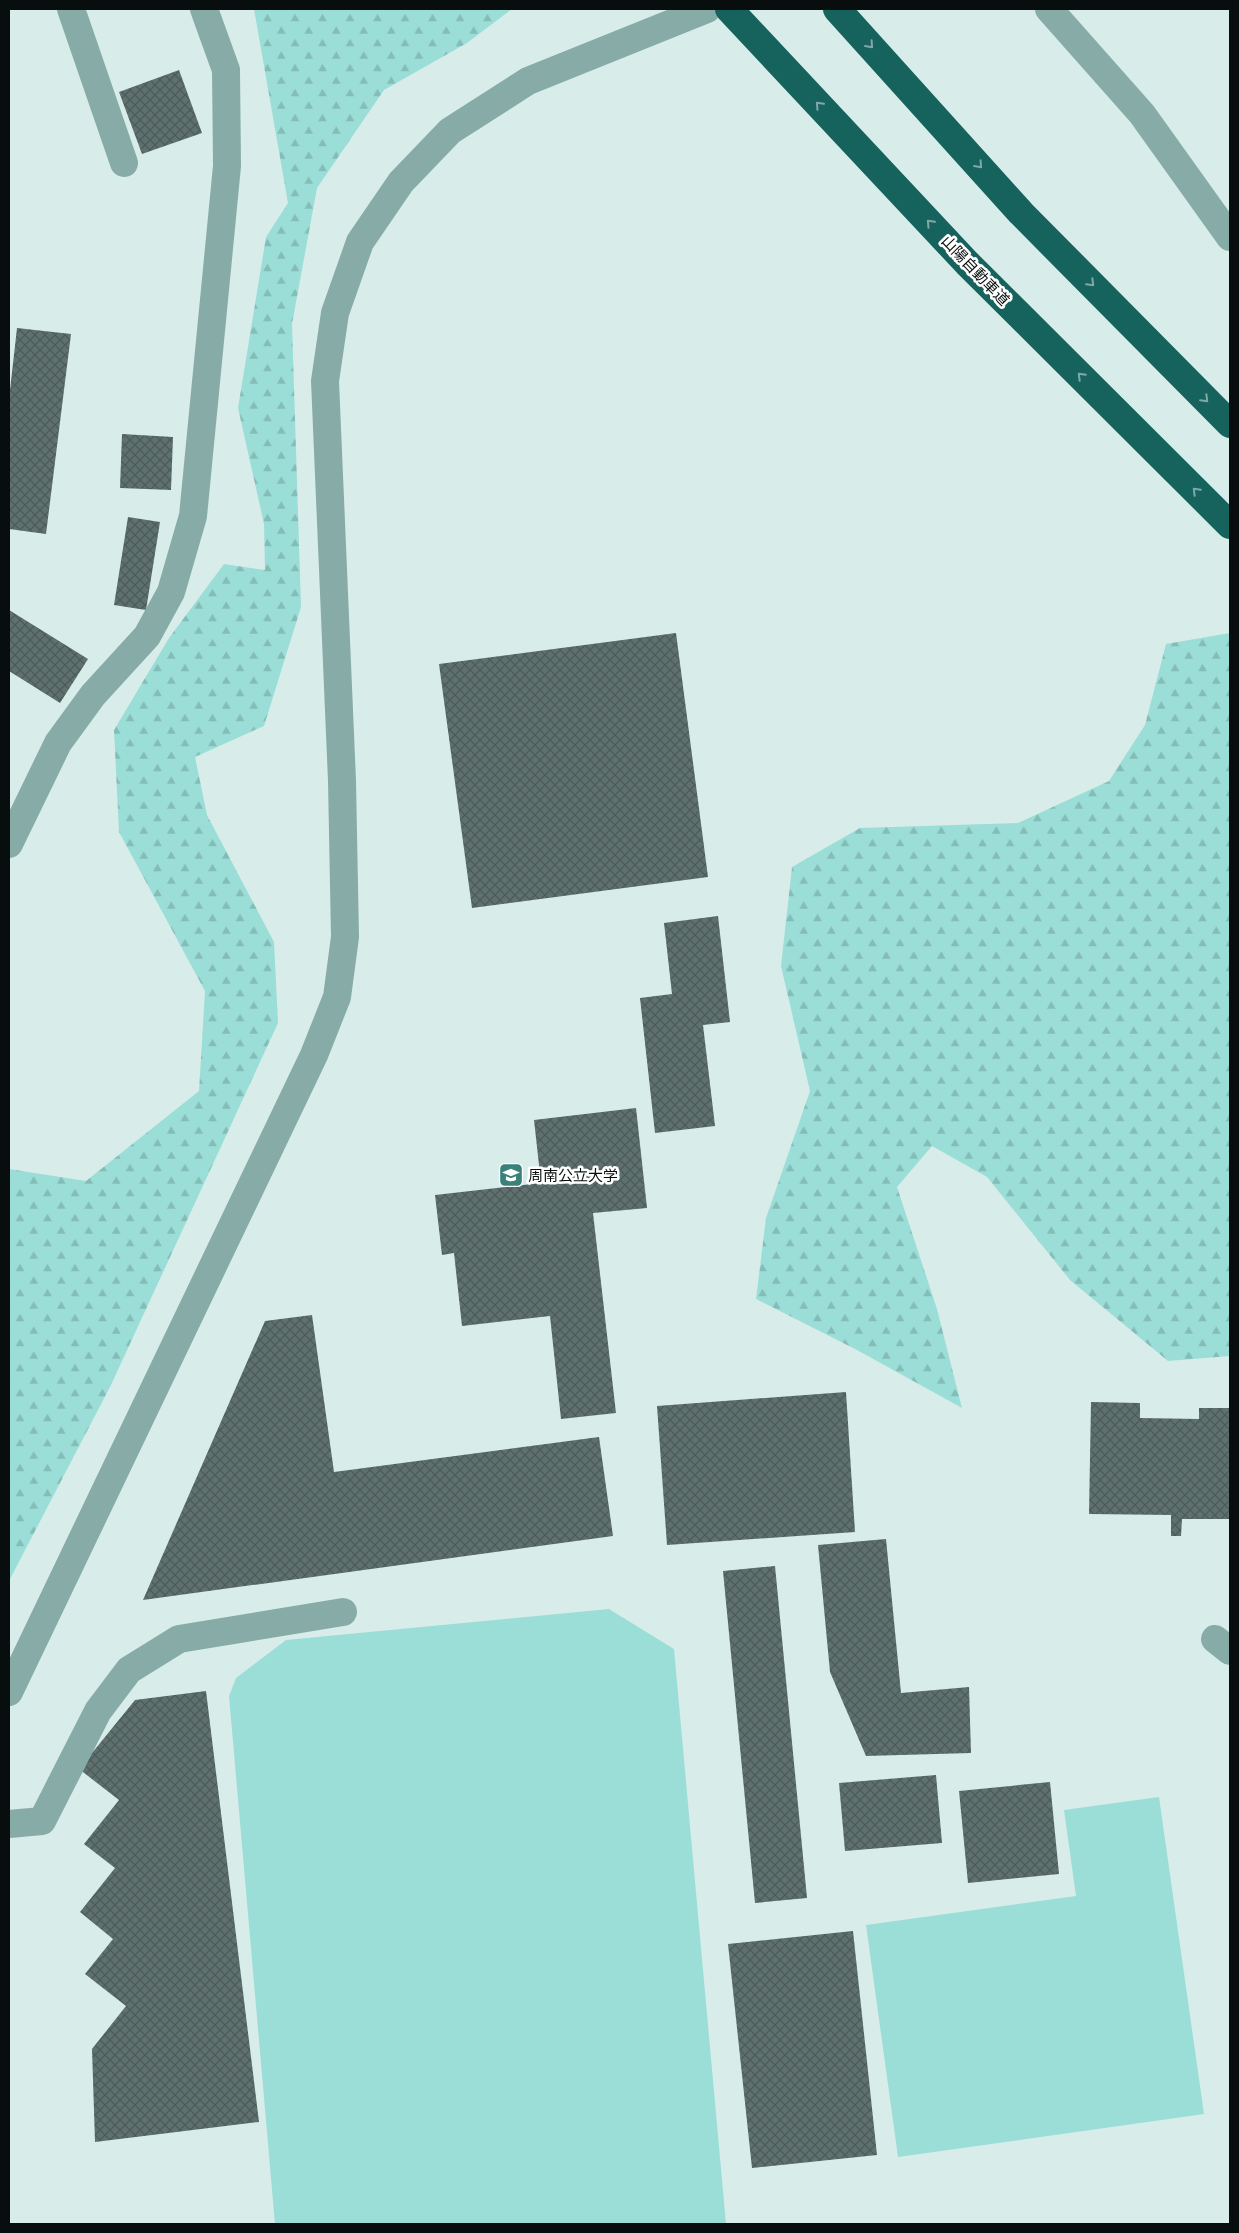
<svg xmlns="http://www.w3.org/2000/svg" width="1239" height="2233" font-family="'Open Sans','Noto Sans JP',sans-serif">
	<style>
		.green { fill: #9bded7 }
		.forest { fill: url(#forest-firs) }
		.building { fill: url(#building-cross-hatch) }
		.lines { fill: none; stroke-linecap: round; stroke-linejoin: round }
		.minor { stroke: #87aca8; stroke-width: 28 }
		.tertiary { stroke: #87aca8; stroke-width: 28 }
		.motorway { stroke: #16635e; stroke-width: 28 }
		.oneway { stroke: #7fa9a6 }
		.labels { text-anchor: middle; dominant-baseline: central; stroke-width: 5; stroke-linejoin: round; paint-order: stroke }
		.street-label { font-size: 15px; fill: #070e0d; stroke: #fff }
		.poi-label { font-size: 15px; fill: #070e0d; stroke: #fff; text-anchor: start }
	</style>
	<defs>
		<pattern id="forest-firs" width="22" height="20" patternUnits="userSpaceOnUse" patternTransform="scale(1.25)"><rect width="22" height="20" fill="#9bded7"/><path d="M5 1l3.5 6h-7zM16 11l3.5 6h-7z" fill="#84bdb7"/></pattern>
		<pattern id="building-cross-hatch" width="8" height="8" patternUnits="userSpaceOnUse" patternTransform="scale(1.25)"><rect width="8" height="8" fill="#5e716e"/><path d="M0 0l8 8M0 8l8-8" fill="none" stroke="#4c5b59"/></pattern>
	</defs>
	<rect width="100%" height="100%" fill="#d8edea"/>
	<!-- green -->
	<g class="green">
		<polygon points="609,1609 674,1649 726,2224 275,2224 229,1696 236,1678 286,1640"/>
		<polygon points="1159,1797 1204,2114 898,2157 866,1925 1076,1896 1064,1810"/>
	</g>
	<!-- forest -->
	<g class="forest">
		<polygon points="254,9 512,9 467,43 384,90 317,188 292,324 301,607 264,726 195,757 207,815 274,942 278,1023 111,1385 9,1581 9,1169 86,1181 199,1091 205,991 119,832 114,730 169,638 224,564 265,570 264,524 238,408 266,237 288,203"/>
		<polygon points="1230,633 1230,1356 1168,1361 1070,1280 987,1177 932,1146 897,1187 937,1309 962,1408 857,1350 756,1299 766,1218 810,1091 781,966 792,867 860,828 1018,823 1109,781 1145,725 1166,644"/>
	</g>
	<!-- building -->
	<g class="building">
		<polygon points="179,70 202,133 142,154 119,92"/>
		<polygon points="17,328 71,334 46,534 9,529 9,399"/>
		<polygon points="122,434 173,437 171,490 120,488"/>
		<polygon points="128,517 160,522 146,610 114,605"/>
		<polygon points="9,610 88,659 60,703 9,671"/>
		<polygon points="676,633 708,877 472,908 439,664"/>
		<polygon points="718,916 730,1022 703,1025 715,1126 655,1133 640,998 672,994 664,923"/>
		<polygon points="636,1108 647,1208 593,1213 616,1413 561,1419 550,1316 462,1326 454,1253 442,1255 435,1195 541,1183 534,1120"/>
		<polygon points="312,1315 334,1472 599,1437 613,1536 143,1600 265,1321"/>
		<polygon points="846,1392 855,1532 667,1545 657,1406"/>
		<polygon points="1091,1402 1140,1403 1140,1418 1199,1419 1199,1408 1230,1408 1230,1519 1182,1519 1181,1536 1171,1536 1171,1515 1089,1514"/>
		<polygon points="886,1539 901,1693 969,1687 971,1753 866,1756 830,1672 818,1545"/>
		<polygon points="775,1566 807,1898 755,1903 723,1571"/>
		<polygon points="206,1691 259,2122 95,2142 92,2049 126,2006 85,1974 113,1939 80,1912 115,1868 84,1844 119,1800 79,1769 135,1700"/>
		<polygon points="936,1775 942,1843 845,1851 839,1783"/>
		<polygon points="1050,1782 1059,1874 968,1883 959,1791"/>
		<polygon points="853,1931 877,2155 752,2168 728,1944"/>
	</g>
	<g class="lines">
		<!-- minor -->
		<g class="minor">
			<polyline points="71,9 124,163"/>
			<polyline points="1049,9 1142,114 1230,237"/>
			<polyline points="9,844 58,743 93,695 147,636 171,592 193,516 227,166 226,70 204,9"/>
			<polyline points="1215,1639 1230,1651"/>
			<polyline points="9,1824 42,1821 98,1711 129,1670 179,1639 343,1612"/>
		</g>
		<!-- tertiary -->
		<polyline class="tertiary" points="9,1692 314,1055 337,997 345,937 342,781 325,381 335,313 360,242 401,182 450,131 528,81 707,9"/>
		<!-- motorway -->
		<g class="motorway">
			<polyline points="729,9 967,263 1230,525"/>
			<polyline points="837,9 1021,213 1230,424"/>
		</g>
	</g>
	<!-- one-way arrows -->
	<defs><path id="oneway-chevron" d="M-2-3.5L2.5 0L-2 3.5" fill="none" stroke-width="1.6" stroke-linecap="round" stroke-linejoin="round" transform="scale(1.25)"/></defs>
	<g class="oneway">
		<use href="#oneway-chevron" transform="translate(870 45) rotate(48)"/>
		<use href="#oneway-chevron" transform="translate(819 105) rotate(-133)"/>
		<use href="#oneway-chevron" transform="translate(979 165) rotate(48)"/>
		<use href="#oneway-chevron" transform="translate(930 223) rotate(-133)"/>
		<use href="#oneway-chevron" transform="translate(1091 283) rotate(45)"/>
		<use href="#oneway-chevron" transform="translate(1081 376) rotate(-135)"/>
		<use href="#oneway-chevron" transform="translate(1205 399) rotate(45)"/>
		<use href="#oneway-chevron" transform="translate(1196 491) rotate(-135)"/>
	</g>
	<!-- icons -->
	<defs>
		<symbol id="university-square" viewBox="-11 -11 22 22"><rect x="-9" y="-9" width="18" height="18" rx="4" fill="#39817a" stroke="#fff"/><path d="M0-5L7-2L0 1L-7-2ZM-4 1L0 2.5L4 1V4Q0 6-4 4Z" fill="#fff"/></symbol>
	</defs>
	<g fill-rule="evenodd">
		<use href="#university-square" x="497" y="1161" width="28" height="28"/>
	</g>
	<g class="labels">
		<!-- street labels -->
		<g class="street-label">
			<text transform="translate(976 270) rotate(46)">山陽自動車道</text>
		</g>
		<!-- poi labels -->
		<g class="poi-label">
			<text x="528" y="1175">周南公立大学</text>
		</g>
	</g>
	<!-- border -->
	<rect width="1239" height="2233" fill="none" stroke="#070e0d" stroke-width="20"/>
</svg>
